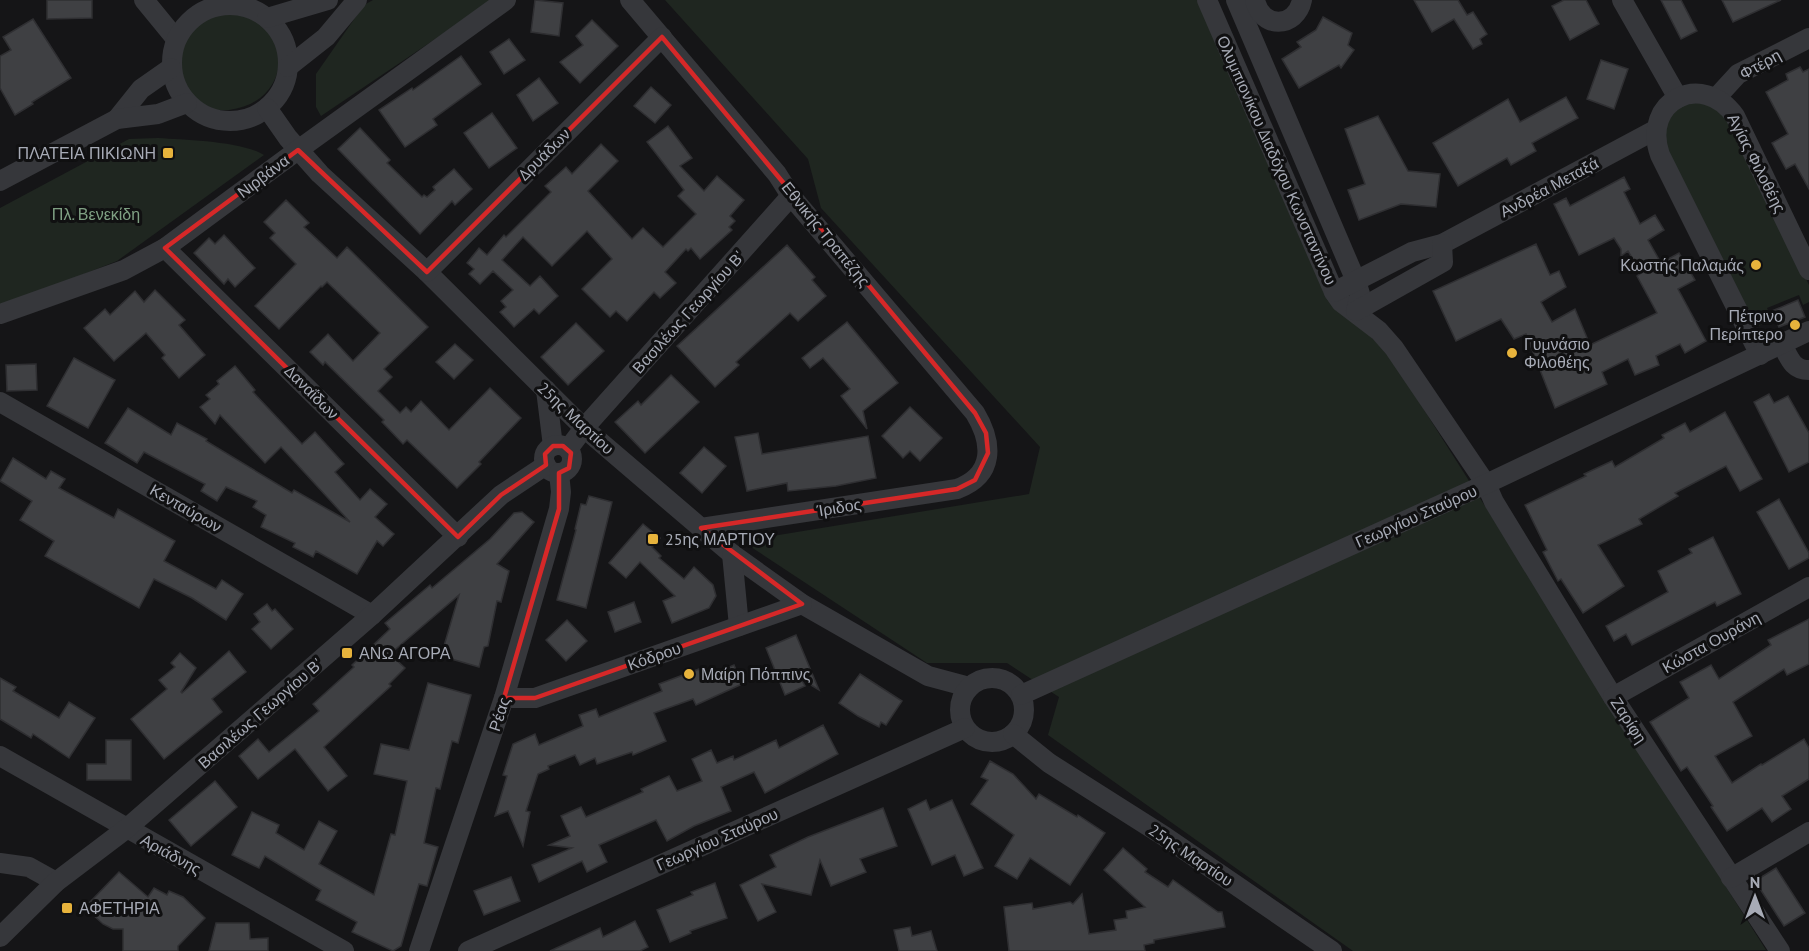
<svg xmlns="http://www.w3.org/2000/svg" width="1809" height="951" font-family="'PT Sans',sans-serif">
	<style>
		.green { fill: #1f2620 }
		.building { fill: #3f4043; stroke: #2f2f32; stroke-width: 1.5 }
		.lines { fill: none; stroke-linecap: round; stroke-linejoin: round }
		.minor { stroke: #36373b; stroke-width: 20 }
		.marked { fill: none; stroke: #d62828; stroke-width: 4.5; stroke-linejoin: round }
		.poi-dot { fill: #e7b33c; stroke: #101011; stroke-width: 2 }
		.labels { text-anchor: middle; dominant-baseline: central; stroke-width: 6; stroke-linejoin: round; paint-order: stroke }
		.street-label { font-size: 16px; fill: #a7abb6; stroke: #101011 }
		.poi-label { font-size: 16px; fill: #a7abb6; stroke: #101011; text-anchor: start }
		.park-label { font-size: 16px; fill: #7fa083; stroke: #101011 }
	</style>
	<rect width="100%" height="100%" fill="#151517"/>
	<!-- green -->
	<g class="green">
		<polygon points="373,0 493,0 321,116 316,107 316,74 364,5"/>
		<polygon points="665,0 1199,0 1330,296 1390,356 1766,950 1353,951 1048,735 1059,697 1007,663 927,663 742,541 1029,494 1040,447 821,208 808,159"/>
		<path d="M224,13C297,15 296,102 229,110C216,111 205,110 195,101C170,79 171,43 198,23C206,17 215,16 224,13Z"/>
		<path d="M1689,102H1707L1728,120L1809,285V302L1803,305L1799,295L1767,308L1772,319L1755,328L1663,144C1665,118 1666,115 1689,102Z"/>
		<path d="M158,138C186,140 241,141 264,155L117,261L46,289L0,304V208L129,139Z"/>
	</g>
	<!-- building -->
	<g class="building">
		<polygon points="47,0 92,0 92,18 47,19"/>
		<polygon points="535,0 563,3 559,36 531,32"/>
		<polygon points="1414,0 1458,0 1467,15 1473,12 1487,34 1480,39 1482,44 1473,49 1454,19 1432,32"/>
		<polygon points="1564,0 1586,0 1599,24 1570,40 1552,6"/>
		<polygon points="1661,0 1681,0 1697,31 1681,39"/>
		<polygon points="1722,0 1781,0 1733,22"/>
		<polygon points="1323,17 1352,33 1348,45 1354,50 1341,68 1339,65 1299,88 1282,59 1301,47 1297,42 1316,30"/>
		<polygon points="33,19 71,78 32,102 33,104 15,115 0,88 0,56 11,50 3,37"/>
		<polygon points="592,20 618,46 580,83 560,62 583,45 576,36"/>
		<polygon points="509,39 525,60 504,74 490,52"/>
		<polygon points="461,56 481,84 433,119 437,125 405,147 379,110 412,88 413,90"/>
		<polygon points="1601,60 1628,69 1614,109 1587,99"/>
		<polygon points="1800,67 1803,72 1809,69 1809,189 1795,164 1786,169 1772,143 1788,134 1766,92 1788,80 1786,74"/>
		<polygon points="539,78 558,103 533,121 517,95"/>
		<polygon points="651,87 671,105 655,123 634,106"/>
		<polygon points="1566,97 1578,118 1532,143 1536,151 1511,165 1507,158 1458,186 1433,143 1508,99 1520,122"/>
		<polygon points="492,113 517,148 489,168 464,133"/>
		<polygon points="1378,116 1408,171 1440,174 1436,207 1401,204 1359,220 1348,190 1365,184 1345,129"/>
		<polygon points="668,126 692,158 680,166 704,191 717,176 744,200 730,216 735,221 729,227 732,230 700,259 691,248 688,251 686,249 665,272 676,283 660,298 654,292 627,321 616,311 610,317 582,289 612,259 587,231 552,266 523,237 502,260 530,286 540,276 558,296 539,314 534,309 514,327 500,312 506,307 501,301 513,290 493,271 480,284 469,274 474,269 467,263 479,248 487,255 504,235 506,237 551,192 545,186 566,167 572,174 601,144 618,161 588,191 632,239 643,228 663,247 696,214 678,196 684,190 647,142"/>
		<polygon points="360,128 390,160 387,163 422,197 424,195 427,197 435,190 433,187 454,169 472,189 455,205 452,201 420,234 338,149"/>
		<polygon points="1624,177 1630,189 1624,192 1640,224 1655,215 1664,230 1648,240 1661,263 1679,253 1695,280 1678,289 1706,341 1685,353 1680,344 1656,356 1659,365 1635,375 1628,359 1602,372 1607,384 1555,408 1526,334 1514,339 1501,319 1456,341 1433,291 1536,244 1550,275 1559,271 1566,287 1541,302 1552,322 1575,309 1590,345 1657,313 1637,276 1641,273 1628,251 1621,256 1621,249 1614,238 1579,255 1554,204 1566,198 1570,206"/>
		<polygon points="286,200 309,223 304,227 337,258 347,247 428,327 384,369 392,377 378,391 400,413 406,407 411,412 421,401 449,430 490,388 521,418 479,462 481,464 457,488 407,440 403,444 382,422 384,420 325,362 323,365 310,352 328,334 353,361 380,333 327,282 322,287 321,286 279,329 255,306 296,264 270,238 275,233 264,222"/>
		<polygon points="224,235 255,268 235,287 228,279 224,284 194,253 209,238 215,244"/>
		<polygon points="787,245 815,277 812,280 826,296 798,321 790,313 736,362 739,365 715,387 677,346"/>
		<polygon points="155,290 185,320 179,325 205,355 179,378 162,358 165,355 146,333 114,361 84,328 105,309 110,315 135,291 144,302"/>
		<polygon points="1798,300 1805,317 1779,327 1772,311"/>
		<polygon points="847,322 898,383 863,411 867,429 841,396 850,389 823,358 810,368 802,358"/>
		<polygon points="576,323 604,351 568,385 541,357"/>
		<polygon points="455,344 473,360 454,379 436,362"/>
		<polygon points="74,358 115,380 88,428 47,406"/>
		<polygon points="36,364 37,390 7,391 6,365"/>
		<polygon points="235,366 255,390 253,392 302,444 315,432 344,464 335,472 360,500 370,489 387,504 375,517 394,534 383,546 377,541 357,574 316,551 313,557 293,547 295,543 261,527 266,515 253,507 257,501 226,487 217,501 201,491 205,484 144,452 137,463 105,443 128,408 171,435 177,423 207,439 206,441 292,493 294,490 350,522 281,447 265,463 220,415 215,424 200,407 210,399 206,395 219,384 217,381"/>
		<polygon points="671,375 699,402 645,453 615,422 638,401 641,405"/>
		<polygon points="1769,394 1774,403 1788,396 1809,433 1809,462 1789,472 1754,402"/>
		<polygon points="910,407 942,438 920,461 910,451 903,458 882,436"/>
		<polygon points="1725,412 1762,479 1740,491 1726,466 1675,493 1678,496 1639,519 1642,524 1598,545 1624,586 1583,613 1561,579 1558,581 1543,552 1547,550 1525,505 1586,476 1584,474 1612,461 1615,467 1664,438 1662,435 1685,423 1690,432"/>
		<polygon points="758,433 762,454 868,436 876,478 836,486 788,491 787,483 747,491 735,437"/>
		<polygon points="704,447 726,466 702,493 680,473"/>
		<polygon points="13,458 46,479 51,471 65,479 59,488 114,518 118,509 175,541 164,561 216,589 222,580 243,594 226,620 192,598 154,579 139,608 45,556 54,541 20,520 32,501 0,481"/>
		<polygon points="589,496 612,502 586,608 557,600 576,530 575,529 581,504 586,505"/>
		<polygon points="1779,499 1809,553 1809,558 1789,569 1757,512"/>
		<polygon points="522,512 534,522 497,564 509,571 501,602 497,601 488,646 484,647 479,667 441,656 459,595 390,654 405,668 389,684 391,686 324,747 347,776 328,791 295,749 258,779 239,756 258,739 269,752 319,711 313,704 354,667 352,665 390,629 385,623 430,585 432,588 490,539 514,513"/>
		<polygon points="643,524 660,538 652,547 661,556 659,558 684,579 694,567 713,585 716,596 709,608 672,623 663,601 675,596 640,562 626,578 609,563"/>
		<polygon points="1713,537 1741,594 1717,606 1715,602 1632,645 1626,634 1614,641 1606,626 1668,592 1658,571 1692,553 1689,549"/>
		<polygon points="634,602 641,622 615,632 608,612"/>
		<polygon points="267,604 272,611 275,609 293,629 271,649 252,629 260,622 254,614"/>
		<polygon points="1809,619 1809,664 1787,675 1784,669 1733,702 1752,736 1715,756 1732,783 1761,764 1762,765 1804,739 1809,748 1809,779 1782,796 1791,809 1772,822 1762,808 1727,831 1711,807 1713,806 1687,767 1681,771 1650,722 1689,698 1680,682 1711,665 1719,679 1771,645 1768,640"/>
		<polygon points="567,620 587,641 566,661 546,640"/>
		<polygon points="796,635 819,690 801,679 805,686 785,695 766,648"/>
		<polygon points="229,651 246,672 212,699 222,712 164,759 131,719 167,689 159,680 175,667 171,663 180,653 196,668 181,692 182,693"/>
		<polygon points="734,665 742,684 696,705 693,699 654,713 666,741 633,755 632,752 597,764 595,758 580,765 575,755 548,766 549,769 538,774 526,811 530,812 523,846 508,811 495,816 507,776 503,775 513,744 535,734 539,745 583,726 579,715 596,709 599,717 662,691 659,684 699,669 702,679"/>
		<polygon points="860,674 902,701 886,725 881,722 879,727 858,716 839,703"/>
		<polygon points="0,678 16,687 13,691 59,718 69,702 95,718 69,758 33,734 31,738 0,719"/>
		<polygon points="428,683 471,695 458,743 452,741 440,789 436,788 424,843 438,847 427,886 419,884 401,946 393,951 352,932 357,922 316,900 321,890 265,856 259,868 232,855 252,812 279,825 276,833 304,850 319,821 337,831 319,864 374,895 391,834 395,835 407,781 374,774 381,744 409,750"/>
		<polygon points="823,725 838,754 765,793 754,772 721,787 731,811 694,826 667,841 656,820 599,845 607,862 587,872 582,861 539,882 532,865 572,848 549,845 570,836 561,816 581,807 586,817 643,792 641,789 669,776 677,791 702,781 692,759 711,750 717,763 733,756 734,760 776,740 779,748"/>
		<polygon points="106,740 131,740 131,780 87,780 87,764 106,764"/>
		<polygon points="990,761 1013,774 1036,799 1039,794 1077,817 1078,815 1105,833 1070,885 1030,858 1017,879 995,866 1014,835 971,804 988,780 981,777"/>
		<polygon points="215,781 237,807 191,846 169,820"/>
		<polygon points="926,800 930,810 952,800 983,868 964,876 955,855 932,865 908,809"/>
		<polygon points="883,808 897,846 860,859 866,872 831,886 820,860 811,895 762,884 776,912 758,921 740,885 776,867 770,855 808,837"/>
		<polygon points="1123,848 1147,869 1145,872 1168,887 1173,880 1218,912 1222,912 1225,927 1154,940 1154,943 1144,945 1145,951 1009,951 1004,907 1032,903 1033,909 1070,902 1073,904 1082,894 1089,934 1116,930 1114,920 1127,918 1126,911 1145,907 1104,870"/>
		<polygon points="1776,868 1805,913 1784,926 1755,881"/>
		<polygon points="119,872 148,897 154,888 167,895 169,891 183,897 205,918 178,946 178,951 123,951 123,929 113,929 103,924 90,912 94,908 89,903"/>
		<polygon points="511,877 520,901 484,915 474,891"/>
		<polygon points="715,883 727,918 690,931 691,933 670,942 657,910 693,895 691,892"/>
		<polygon points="635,921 648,947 640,951 550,951 600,928 603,937"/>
		<polygon points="216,923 249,923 250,939 268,938 268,951 209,951"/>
		<polygon points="910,927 912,936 931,931 937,951 899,951 894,930"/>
	</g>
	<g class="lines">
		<!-- minor -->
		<g class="minor">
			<polyline points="144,0 176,39"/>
			<path d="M630,0L777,174L791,196L975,413C993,443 995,475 957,489L701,528"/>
			<polyline points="1207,0 1334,292 1341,302 1379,331 1394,348 1486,484 1494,502 1613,697 1780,951"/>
			<polyline points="1236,0 1356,281 1360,294 1356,311"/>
			<path d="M1255,0C1261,29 1296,29 1302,0"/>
			<polyline points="1622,0 1678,98"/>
			<circle cx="230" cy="63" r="58"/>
			<polyline points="267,18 328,0"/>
			<polyline points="288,67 326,37 357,0"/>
			<polyline points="1716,98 1738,74 1809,38"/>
			<polyline points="267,108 288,138 320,174 427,272 584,428 701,528 732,554 802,604 928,676 969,687"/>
			<polyline points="117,119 141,89 171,68"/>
			<polyline points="0,181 117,119 158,114 187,103"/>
			<polyline points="165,248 458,537"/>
			<polyline points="427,272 662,37"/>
			<polyline points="1334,292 1412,252 1442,244 1655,130"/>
			<polyline points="1356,311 1443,262 1442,244"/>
			<polyline points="0,314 124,270 165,248 298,150 506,0"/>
			<path d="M1782,344C1789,357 1792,370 1809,370"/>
			<path d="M1760,355L1660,155C1641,101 1702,70 1735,116L1809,270"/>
			<polyline points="546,390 553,446"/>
			<polyline points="0,402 372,615"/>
			<circle cx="558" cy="459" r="14"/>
			<polyline points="568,449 584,428 791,196"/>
			<polyline points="732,554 739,626"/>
			<circle cx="992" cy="710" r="32"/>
			<polyline points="1021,695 1486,484 1809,331"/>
			<polyline points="1613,697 1809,587"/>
			<polyline points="504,698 535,698 802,604"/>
			<polyline points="1013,734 1049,763 1164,836 1332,951"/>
			<polyline points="0,756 344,951"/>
			<polyline points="0,863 29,867 56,882"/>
			<polyline points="1731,878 1809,832"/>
			<polyline points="0,937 56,882 126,829 372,615 501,495 546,465"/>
			<polyline points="419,951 504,698 559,509 561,492 559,473"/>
			<polyline points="468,951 965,728"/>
		</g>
	</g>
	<!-- marked area -->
	<path class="marked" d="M662,37L975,413L986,433L988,453L975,480L957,489L701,528L802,604L535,698H504L559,509V473L569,468L571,453L563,446H553L545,454L546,465L501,495L458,537L165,248L298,150L427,272Z"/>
	<!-- markers -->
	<g class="poi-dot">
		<rect x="162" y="147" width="12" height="12" rx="3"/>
		<circle cx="1756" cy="265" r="6"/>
		<circle cx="1795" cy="325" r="6"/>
		<circle cx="1512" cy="353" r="6"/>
		<rect x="647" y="533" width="12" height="12" rx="3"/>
		<rect x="341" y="647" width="12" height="12" rx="3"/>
		<circle cx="689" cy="674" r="6"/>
		<rect x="61" y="902" width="12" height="12" rx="3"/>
	</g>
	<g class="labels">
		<!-- street labels -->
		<g class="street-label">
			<text transform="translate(1760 64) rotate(-29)">Φτέρη</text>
			<text transform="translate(544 154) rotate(-45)">Δρυάδων</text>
			<text transform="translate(1277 160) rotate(66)">Ολυμπιονίκου Διαδόχου Κωνσταντίνου</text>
			<text transform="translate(1757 163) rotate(63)">Αγίας Φιλοθέης</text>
			<text transform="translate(263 176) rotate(-37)">Νιρβάνα</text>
			<text transform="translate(1549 187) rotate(-28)">Ανδρέα Μεταξά</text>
			<text transform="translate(826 234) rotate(51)">Εθνικής Τραπέζης</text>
			<text transform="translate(688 312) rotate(-48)">Βασιλέως Γεωργίου Β'</text>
			<text transform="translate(312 392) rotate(45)">Δαναΐδων</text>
			<text transform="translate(576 418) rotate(43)">25ης Μαρτίου</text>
			<text transform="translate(839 507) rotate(-9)">Ίριδος</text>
			<text transform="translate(186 508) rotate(30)">Κενταύρων</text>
			<text transform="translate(1416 516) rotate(-24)">Γεωργίου Σταύρου</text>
			<text transform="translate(1711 642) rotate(-29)">Κώστα Ουράνη</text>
			<text transform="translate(654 656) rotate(-19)">Κόδρου</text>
			<text transform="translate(260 713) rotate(-41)">Βασιλέως Γεωργίου Β'</text>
			<text transform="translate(499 714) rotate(-72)">Ρέας</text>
			<text transform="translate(1629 720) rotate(57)">Ζαρίφη</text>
			<text transform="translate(717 839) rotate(-24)">Γεωργίου Σταύρου</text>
			<text transform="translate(171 854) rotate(29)">Αριάδνης</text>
			<text transform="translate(1191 855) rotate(34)">25ης Μαρτίου</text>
		</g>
		<!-- poi labels -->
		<g class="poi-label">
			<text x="156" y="153" text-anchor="end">ΠΛΑΤΕΙΑ ΠΙΚΙΩΝΗ</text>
			<text x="1744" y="265" text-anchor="end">Κωστής Παλαμάς</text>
			<text x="1783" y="316" text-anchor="end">Πέτρινο<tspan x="1783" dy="18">Περίπτερο</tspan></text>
			<text x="1524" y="344">Γυμνάσιο<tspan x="1524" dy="18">Φιλοθέης</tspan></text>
			<text x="665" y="539">25ης ΜΑΡΤΙΟΥ</text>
			<text x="359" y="653">ΑΝΩ ΑΓΟΡΑ</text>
			<text x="701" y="674">Μαίρη Πόππινς</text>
			<text x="79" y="908">ΑΦΕΤΗΡΙΑ</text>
		</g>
		<!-- park labels -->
		<g class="park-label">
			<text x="96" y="214">Πλ. Βενεκίδη</text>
		</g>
	</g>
	<!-- north arrow -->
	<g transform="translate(1755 897)" stroke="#101011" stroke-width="4.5" paint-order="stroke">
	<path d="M0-4.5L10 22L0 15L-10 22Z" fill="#a7abb6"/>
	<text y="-9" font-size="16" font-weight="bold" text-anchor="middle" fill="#a7abb6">N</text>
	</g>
</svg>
